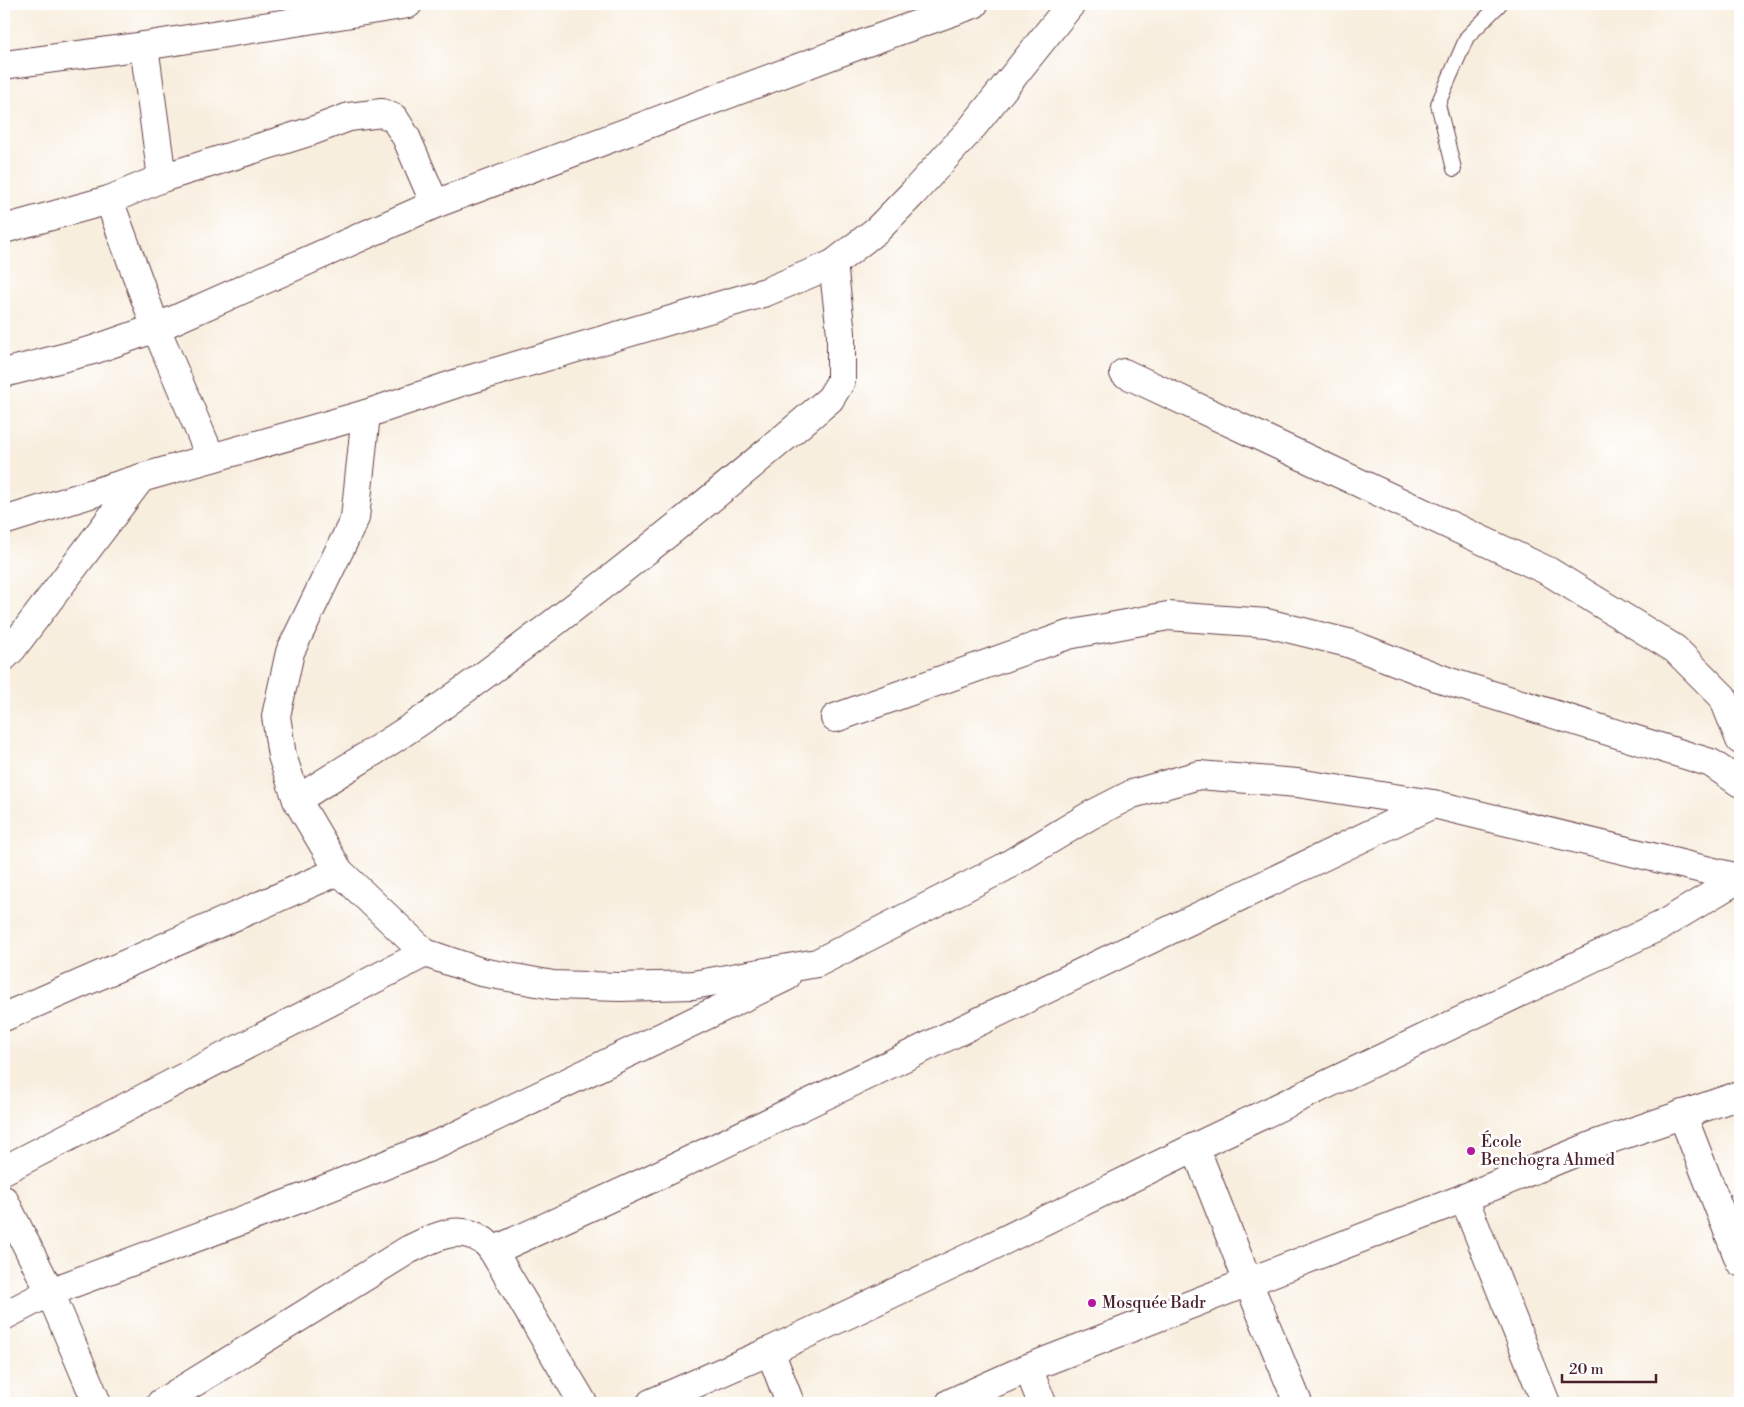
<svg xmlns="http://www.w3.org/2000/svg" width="1744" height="1407" font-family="'Libre Bodoni',serif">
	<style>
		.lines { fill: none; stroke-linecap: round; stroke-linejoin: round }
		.service-casing { stroke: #643e46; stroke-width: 16 }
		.minor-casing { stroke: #643e46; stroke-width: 30 }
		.service { stroke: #fff; stroke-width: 14 }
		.minor { stroke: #fff; stroke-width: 28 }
		.poi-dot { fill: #b5179e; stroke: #fff; stroke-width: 2 }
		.labels { text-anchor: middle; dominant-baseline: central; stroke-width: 5; stroke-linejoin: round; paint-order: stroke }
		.poi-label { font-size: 16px; fill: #4a1f2b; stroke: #fff; text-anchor: start }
	</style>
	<rect width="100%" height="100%" fill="#fff"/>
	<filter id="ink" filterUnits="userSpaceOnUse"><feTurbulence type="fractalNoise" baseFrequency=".02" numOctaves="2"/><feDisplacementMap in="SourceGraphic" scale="10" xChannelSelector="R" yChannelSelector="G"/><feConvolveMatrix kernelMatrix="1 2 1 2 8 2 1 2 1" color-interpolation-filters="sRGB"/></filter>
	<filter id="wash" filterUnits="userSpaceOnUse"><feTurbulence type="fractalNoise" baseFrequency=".0096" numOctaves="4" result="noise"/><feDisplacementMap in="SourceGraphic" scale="20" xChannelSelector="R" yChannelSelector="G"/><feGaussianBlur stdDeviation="1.12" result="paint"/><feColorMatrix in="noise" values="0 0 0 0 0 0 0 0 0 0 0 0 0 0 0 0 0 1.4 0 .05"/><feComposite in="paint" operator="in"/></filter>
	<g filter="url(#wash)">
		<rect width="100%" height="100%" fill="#f8eede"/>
	</g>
	<g filter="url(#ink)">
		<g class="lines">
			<defs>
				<polyline id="service" points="1454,169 1438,104 1467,37 1500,4"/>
				<g id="minor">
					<polyline points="144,46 162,178"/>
					<polyline points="4,65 144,46 408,4"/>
					<polyline points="109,200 156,328 211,458"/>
					<polyline points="4,229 109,200 162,178 312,131 349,117 382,113 394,118 406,137 435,204"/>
					<polyline points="4,373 93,350 156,328 435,204 862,44 974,4"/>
					<polyline points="1124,373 1548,571 1675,649 1723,697 1740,740"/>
					<polyline points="366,414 355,518 290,652 276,716 282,756 297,800 339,871 425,953 481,972 553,985 620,987 693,985 817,963 1003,868 1089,816 1132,794 1199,775 1297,783 1433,804 1739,878 1740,882"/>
					<polyline points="4,521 141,478 366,414 461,382 766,292 833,264 878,229 913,193 971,129 1071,4"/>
					<polyline points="4,657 12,649 141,478"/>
					<polyline points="835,718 1068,635 1168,616 1267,623 1348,643 1447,681 1711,763 1740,783"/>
					<path d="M297,800C341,771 388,744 431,714C569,615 701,509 830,399L841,381V333L833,264"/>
					<polyline points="4,1017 339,871"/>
					<polyline points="1682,1114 1740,1262"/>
					<polyline points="1195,1147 1248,1282 1298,1403"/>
					<polyline points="4,1170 425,953"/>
					<polyline points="1464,1198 1546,1403"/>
					<polyline points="4,1200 50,1292 97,1403"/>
					<polyline points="493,1251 640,1184 1433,804"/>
					<polyline points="4,1316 50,1292 310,1195 445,1141 786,977"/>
					<polyline points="770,1351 790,1403"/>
					<polyline points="1028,1368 1042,1403"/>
					<path d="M161,1403L408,1250C431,1239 458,1223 482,1240C486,1242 490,1247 493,1251L583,1403"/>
					<polyline points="651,1403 770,1351 974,1255 1195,1147 1662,925 1740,878"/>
					<polyline points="950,1403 1028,1368 1464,1198 1599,1143 1740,1095"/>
				</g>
			</defs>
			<!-- service casing -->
			<use href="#service" class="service-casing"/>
			<!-- minor casing -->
			<use href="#minor" class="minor-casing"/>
			<!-- service -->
			<use href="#service" class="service"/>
			<!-- minor -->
			<use href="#minor" class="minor"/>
		</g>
	</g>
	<!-- markers -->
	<g class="poi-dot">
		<circle cx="1471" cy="1151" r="5"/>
		<circle cx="1092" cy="1303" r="5"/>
	</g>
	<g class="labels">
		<!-- poi labels -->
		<g class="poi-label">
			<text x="1481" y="1142">École<tspan x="1481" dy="18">Benchogra Ahmed</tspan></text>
			<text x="1102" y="1303">Mosquée Badr</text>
		</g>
	</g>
	<!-- margin -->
	<rect width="1744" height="1407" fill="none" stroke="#fff" stroke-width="20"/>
	<!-- scale -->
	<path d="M1562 1374v8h94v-8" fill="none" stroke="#4a1f2b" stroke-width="2.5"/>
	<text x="1569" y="1374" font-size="15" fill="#4a1f2b" stroke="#ffffff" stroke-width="4" paint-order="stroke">20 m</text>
</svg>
